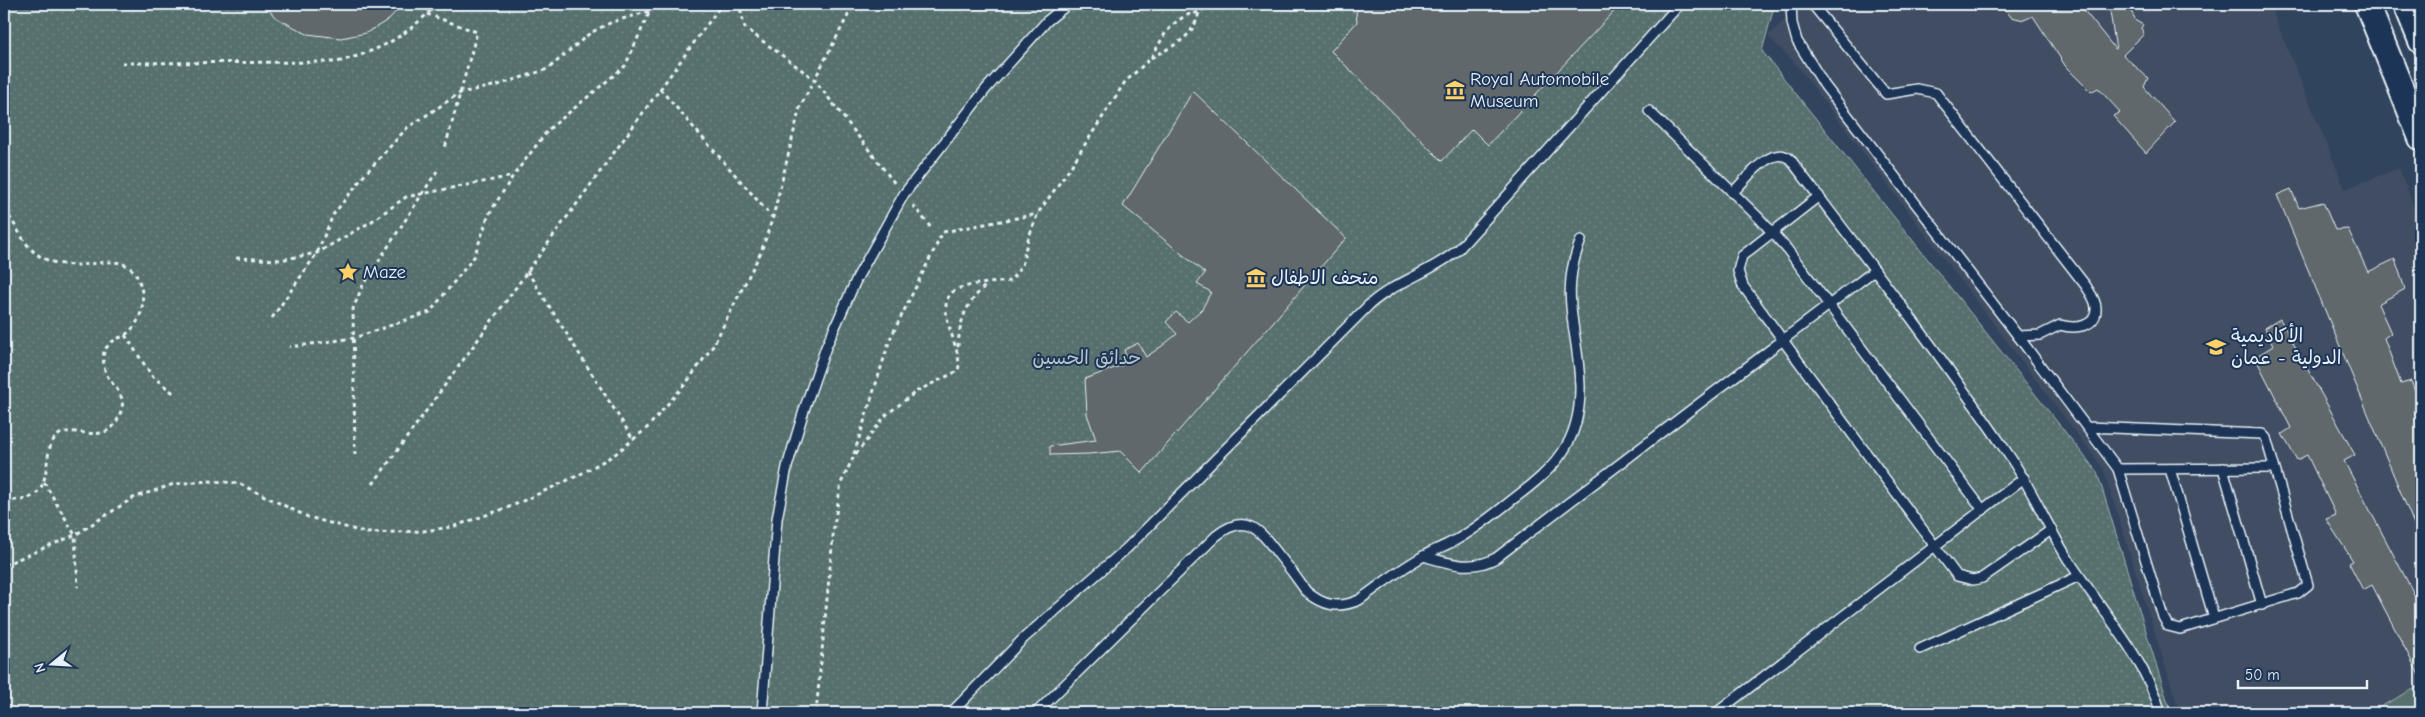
<svg xmlns="http://www.w3.org/2000/svg" width="2425" height="717" font-family="'Comic Neue','Playpen Sans Arabic',sans-serif">
	<style>
		.built { fill: #3f4e62 }
		.grass { fill: #56706d; stroke: #9fb0b2 }
		.park { fill: url(#park-dots); stroke: #9fb0b2 }
		.building { fill: #60676c; stroke: #e8f1f8 }
		.lines { fill: none; stroke-linecap: round; stroke-linejoin: round }
		.service-casing { stroke: #e8f1f8; stroke-width: 12 }
		.secondary-casing { stroke: #e8f1f8; stroke-width: 28 }
		.path { stroke: #e8f1f8; stroke-width: 3; stroke-dasharray: 4 4; stroke-linecap: butt }
		.service { stroke: #1d3557; stroke-width: 9 }
		.secondary { stroke: #1d3557; stroke-width: 24 }
		.labels { text-anchor: middle; dominant-baseline: central; stroke-width: 4; stroke-linejoin: round; paint-order: stroke }
		.poi-label { font-size: 19px; fill: #e8f1f8; stroke: #1d3557; text-anchor: start }
		.park-label { font-size: 19px; fill: #b5c4c7; stroke: #1d3557 }
	</style>
	<defs>
		<pattern id="park-dots" width="8" height="8" patternUnits="userSpaceOnUse" patternTransform="scale(1.25)"><rect width="8" height="8" fill="#56706d"/><path d="M2 2h.1M6 6h.1" fill="none" stroke="#6e8583" stroke-width="1.8" stroke-linecap="round"/></pattern>
	</defs>
	<rect width="100%" height="100%" fill="#31445d"/>
	<filter id="ink" filterUnits="userSpaceOnUse"><feTurbulence type="fractalNoise" baseFrequency=".02" numOctaves="2"/><feDisplacementMap in="SourceGraphic" scale="10" xChannelSelector="R" yChannelSelector="G"/><feConvolveMatrix kernelMatrix="1 2 1 2 8 2 1 2 1" color-interpolation-filters="sRGB"/></filter>
	<g filter="url(#ink)">
		<!-- built -->
		<polygon class="built" points="1795,4 2273,4 2273,13 2345,189 2399,168 2421,225 2421,713 2180,713 2103,468 1796,64 1768,36 1795,11"/>
		<!-- grass -->
		<polygon class="grass" points="2421,685 2421,713 2369,713"/>
		<!-- park -->
		<polygon class="park" points="4,4 1773,4 1774,7 1762,51 2097,472 2171,713 4,713"/>
		<!-- building -->
		<g class="building">
			<polygon points="264,4 403,4 388,20 366,33 341,38 307,34 275,17"/>
			<polygon points="1364,4 1621,4 1488,145 1472,129 1442,161 1331,51 1357,22 1356,12"/>
			<polygon points="2001,4 2079,4 2116,50 2109,5 2131,11 2136,21 2143,25 2141,28 2144,34 2123,55 2148,78 2144,87 2175,122 2146,153 2113,116 2120,112 2098,88 2091,92 2066,67 2033,16 2024,20 2011,17"/>
			<polygon points="1193,91 1346,238 1142,473 1120,451 1089,454 1050,455 1050,446 1096,440 1087,414 1085,379 1128,363 1124,350 1138,343 1146,357 1162,346 1177,334 1166,322 1176,312 1188,322 1202,309 1211,292 1197,284 1205,273 1123,206"/>
			<polygon points="2291,189 2299,208 2323,202 2335,230 2348,229 2368,272 2395,259 2405,289 2378,304 2391,333 2384,338 2401,384 2411,381 2421,406 2414,410 2421,432 2421,541 2277,195"/>
			<polygon points="2280,319 2355,455 2344,461 2421,607 2421,679 2372,585 2363,590 2349,563 2353,561 2326,519 2336,515 2307,455 2297,460 2282,434 2291,428 2255,357 2273,346 2265,328"/>
		</g>
		<g class="lines">
			<defs>
				<g id="service">
					<polyline points="1791,4 1792,23 1797,41 1825,86 2018,336 2118,469 2163,617 2168,626 2180,629 2298,593 2308,585 2266,438 2262,434 2087,427"/>
					<path d="M1812,4L1886,94L1917,89L1936,93L2086,286C2090,293 2096,300 2096,308C2097,328 2074,329 2060,325L2040,335L2018,336"/>
					<polyline points="1649,111 1759,218 1787,249 1983,510"/>
					<path d="M1732,193C1746,180 1771,144 1790,159C1865,257 1941,355 2010,457C2032,489 2047,526 2068,559C2101,610 2143,654 2161,713"/>
					<polyline points="1819,196 1742,256 1738,271 1743,286 1957,576 1973,580 1982,578 2051,530"/>
					<polyline points="2223,468 2262,605"/>
					<polyline points="2118,469 2273,468"/>
					<polyline points="2170,469 2214,618"/>
					<path d="M1423,556C1448,563 1471,572 1496,558L1875,270"/>
					<polyline points="1920,649 2079,576"/>
					<polyline points="762,713 777,519 787,467 805,407 826,347 857,278 904,194 986,89 1047,21 1068,4"/>
					<path d="M951,713L1024,638L1127,548L1369,305C1396,281 1430,273 1458,250L1680,4"/>
					<path d="M1036,713L1216,536C1246,512 1259,529 1278,554C1288,566 1297,578 1306,591C1323,606 1339,609 1359,600C1380,585 1400,569 1422,557C1433,550 1445,546 1456,540C1476,529 1494,514 1512,500C1555,468 1581,443 1580,386C1579,331 1558,294 1581,240"/>
					<polyline points="1716,713 2024,478"/>
				</g>
				<g id="secondary">
					<polyline points="2367,4 2421,138"/>
					<polyline points="2406,4 2421,41"/>
				</g>
			</defs>
			<!-- service casing -->
			<use href="#service" class="service-casing"/>
			<!-- secondary casing -->
			<use href="#secondary" class="secondary-casing"/>
			<!-- path -->
			<g class="path">
				<polyline points="735,4 740,8 745,28 814,79 896,185"/>
				<polyline points="427,14 477,32 445,148"/>
				<path d="M1151,58C1174,45 1193,39 1199,12"/>
				<path d="M122,63L337,62C382,50 405,37 437,4"/>
				<polyline points="660,89 772,217"/>
				<polyline points="913,205 932,229"/>
				<path d="M4,210C18,225 23,249 45,259C55,264 67,265 78,265C102,264 130,252 140,284C146,302 142,323 125,335C122,337 118,338 115,340C111,342 107,347 104,350C103,359 103,369 108,377C113,386 125,395 122,407C111,454 75,421 57,436C37,452 62,508 4,499"/>
				<polyline points="236,258 280,260 317,253 372,221 406,197 513,176"/>
				<polyline points="527,271 633,439"/>
				<polyline points="272,318 317,253 333,215 366,173 407,128 460,93 498,85 548,69 590,33 612,22 650,11 625,66 548,130 513,176 489,214 474,257 430,312 354,338 290,347"/>
				<polyline points="125,335 152,376 176,395"/>
				<path d="M958,347C960,319 965,305 986,285"/>
				<polyline points="854,454 890,339 943,232 1038,214"/>
				<polyline points="355,455 353,309 362,287 437,171"/>
				<polyline points="44,482 75,535 78,587"/>
				<polyline points="373,484 722,4"/>
				<polyline points="4,565 75,535 133,498 174,484 208,481 238,483 308,517 367,533 423,531 452,527 512,506 579,475 614,455 646,429 687,382 713,346 761,252 773,217 800,107 854,4"/>
				<path d="M816,713L834,526L841,483L853,458L886,415L917,391L958,371C965,348 926,300 960,288C975,283 994,283 1010,281L1022,266L1027,242L1038,213L1068,171L1125,82L1151,58L1166,32L1177,21L1187,15L1199,12L1211,4"/>
			</g>
			<!-- service -->
			<use href="#service" class="service"/>
			<!-- secondary -->
			<use href="#secondary" class="secondary"/>
		</g>
	</g>
	<!-- icons -->
	<defs>
		<symbol id="museum-bare" viewBox="-9 -9 18 18"><path d="M0-6L6-3V-2H-6V-3ZM-5-1h2V3h-2ZM-1-1h2V3h-2ZM3-1h2V3H3ZM-6 4H6V6H-6Z" fill="#ffd166" stroke="#1d3557" stroke-width="2.5" paint-order="stroke"/></symbol>
		<symbol id="sight-bare" viewBox="-9 -9 18 18"><path d="M0-6L1.8-2.2L6-1.7L2.9 1.2L3.7 5.4L0 3.3L-3.7 5.4L-2.9 1.2L-6-1.7L-1.8-2.2Z" fill="#ffd166" stroke="#1d3557" stroke-width="2.5" paint-order="stroke"/></symbol>
		<symbol id="school-bare" viewBox="-9 -9 18 18"><path d="M0-5L7-2L0 1L-7-2ZM-4 1L0 2.5L4 1V4Q0 6-4 4Z" fill="#ffd166" stroke="#1d3557" stroke-width="2.5" paint-order="stroke"/></symbol>
	</defs>
	<g fill-rule="evenodd">
		<use href="#museum-bare" x="1441" y="76" width="28" height="28"/>
		<use href="#sight-bare" x="334" y="258" width="28" height="28"/>
		<use href="#museum-bare" x="1242" y="264" width="28" height="28"/>
		<use href="#school-bare" x="2202" y="333" width="28" height="28"/>
	</g>
	<g class="labels">
		<!-- poi labels -->
		<g class="poi-label">
			<text x="1470" y="79">Royal Automobile<tspan x="1470" dy="22">Museum</tspan></text>
			<text x="363" y="272">Maze</text>
			<text x="1271" y="278">متحف الاطفال</text>
			<text x="2231" y="336">الأكاديمية<tspan x="2231" dy="22">الدولية - عمان</tspan></text>
		</g>
		<!-- park labels -->
		<g class="park-label">
			<text x="1087" y="358">حدائق الحسين</text>
		</g>
	</g>
	<!-- margin -->
	<rect width="2425" height="717" fill="none" stroke="#1d3557" stroke-width="20"/>
	<rect x="10" y="10" width="2405" height="697" fill="none" stroke="#e8f1f8" stroke-width="2" filter="url(#ink)"/>
	<!-- north arrow -->
	<g transform="translate(52 664) rotate(252)" stroke="#1d3557" stroke-width="4" paint-order="stroke">
	<path d="M0-4L9 19L0 12L-9 19Z" fill="#e8f1f8"/>
	<text y="-8" font-size="14" font-weight="bold" text-anchor="middle" fill="#e8f1f8">N</text>
	</g>
	<!-- scale -->
	<path d="M2238 680v8h129v-8" fill="none" stroke="#e8f1f8" stroke-width="2.5"/>
	<text x="2245" y="680" font-size="15" fill="#e8f1f8" stroke="#1d3557" stroke-width="4" paint-order="stroke">50 m</text>
</svg>
